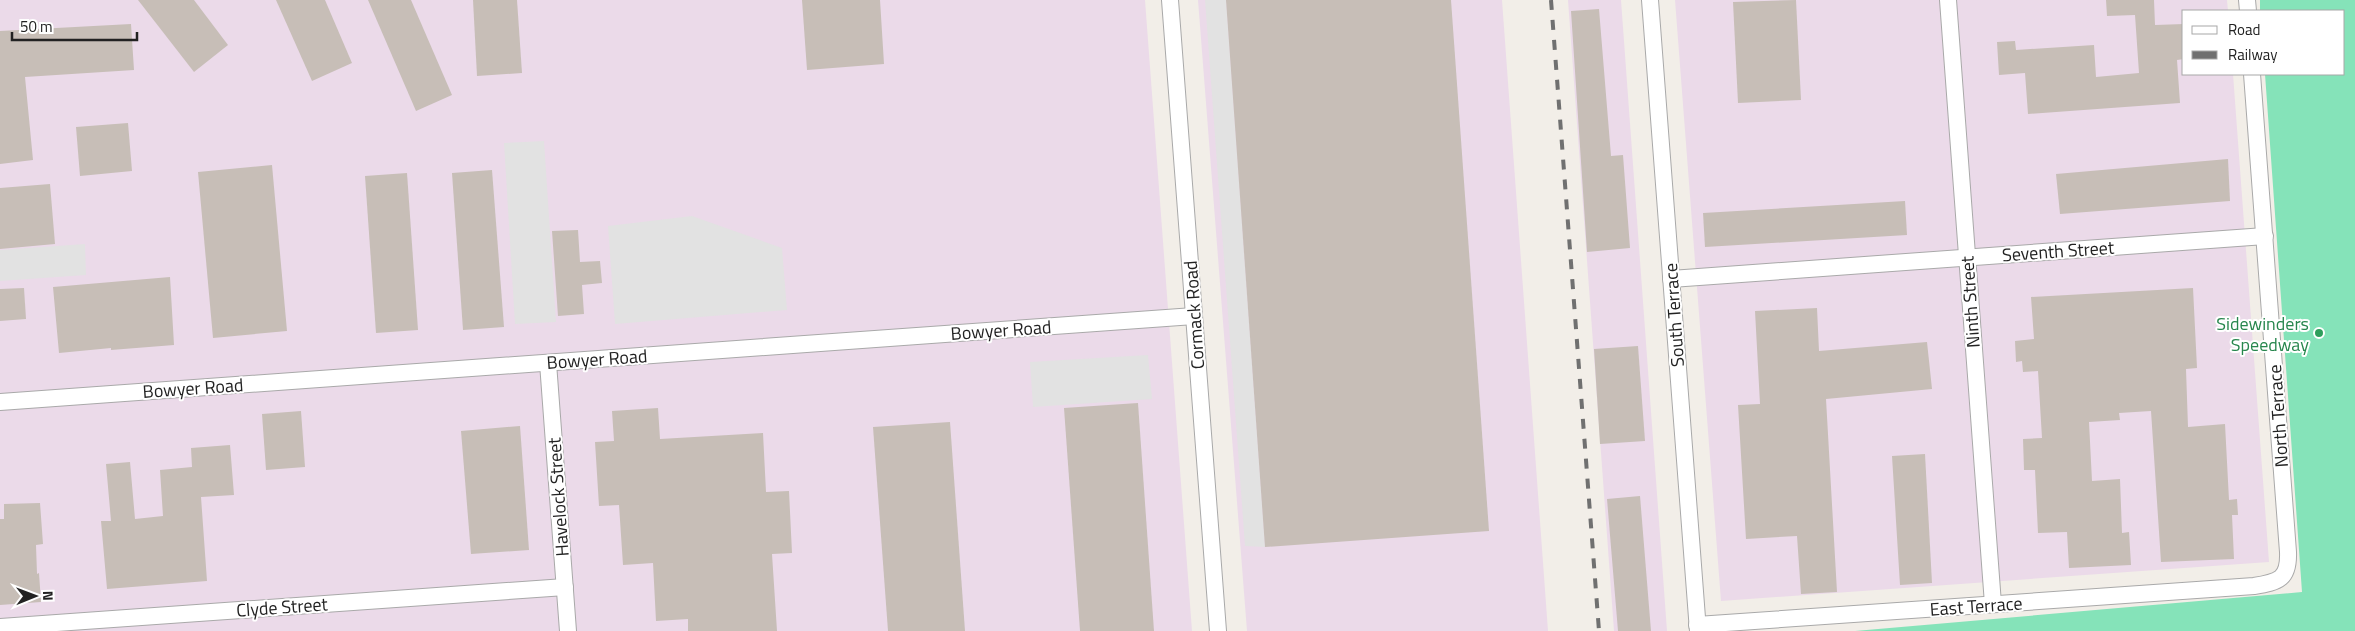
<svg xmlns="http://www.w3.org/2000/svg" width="2355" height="631" font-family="'Titillium Web',sans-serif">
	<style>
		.industrial { fill: #ebdae9 }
		.pitch { fill: #85e3b9 }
		.parking { fill: #e2e2e2 }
		.building { fill: #c7beb7 }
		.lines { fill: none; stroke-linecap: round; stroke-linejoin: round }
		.minor-casing { stroke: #a9a9a9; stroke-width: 18 }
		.minor { stroke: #fff; stroke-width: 16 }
		.rail { stroke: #707070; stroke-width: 4; stroke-dasharray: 10 10; stroke-linecap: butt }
		.leisure-dot { fill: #2e9e5b; stroke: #fff; stroke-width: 2 }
		.labels { text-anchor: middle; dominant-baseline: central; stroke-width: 4; stroke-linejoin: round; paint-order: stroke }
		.street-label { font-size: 18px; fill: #222; stroke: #fff }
		.leisure-label { font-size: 18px; fill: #27864d; stroke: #fff; text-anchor: end }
	</style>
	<rect width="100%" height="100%" fill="#f2eee8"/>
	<!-- industrial -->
	<g class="industrial">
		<polygon points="0,0 1145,0 1192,631 0,631"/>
		<polygon points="1198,0 1502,0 1548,631 1247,631"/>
		<polygon points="1568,0 1621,0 1667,631 1614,631"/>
		<polygon points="1675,0 2227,0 2228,11 2184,11 2184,74 2233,74 2269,562 1721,601"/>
	</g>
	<!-- pitch -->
	<polygon class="pitch" points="2260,0 2355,0 2355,631 1855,631 2302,592 2265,74 2344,74 2344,11 2260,11"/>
	<!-- parking -->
	<g class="parking">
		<polygon points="1205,0 1226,0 1265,547 1245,546"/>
		<polygon points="544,141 556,322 515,324 504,143"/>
		<polygon points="692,216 782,248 787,310 615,324 608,226"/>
		<polygon points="85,244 86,275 0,281 0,250"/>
		<polygon points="1148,355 1152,399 1033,407 1030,362"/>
	</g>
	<!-- building -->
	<g class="building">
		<polygon points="138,0 194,0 228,45 194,72"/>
		<polygon points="276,0 325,0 352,63 312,81"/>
		<polygon points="368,0 411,0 452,95 416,111"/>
		<polygon points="473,0 517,0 522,73 477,76"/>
		<polygon points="802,0 880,0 884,64 807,70"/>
		<polygon points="1226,0 1451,0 1489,531 1265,547"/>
		<polygon points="1796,0 1801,100 1738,103 1733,2"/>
		<polygon points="2106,0 2154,0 2155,25 2184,24 2184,59 2177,60 2180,103 2028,114 2025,73 1999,75 1997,42 2015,41 2016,50 2094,45 2096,77 2139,73 2135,15 2107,16"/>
		<polygon points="1599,9 1611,156 1623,155 1630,248 1587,252 1571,11"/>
		<polygon points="131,24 134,70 25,77 33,160 0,164 0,31"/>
		<polygon points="128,123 132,171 80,176 76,127"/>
		<polygon points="2228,159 2230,201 2060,214 2056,174"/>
		<polygon points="272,165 287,331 213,338 198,172"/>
		<polygon points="492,170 504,327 463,330 452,173"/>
		<polygon points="407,173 418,330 376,333 365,176"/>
		<polygon points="50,184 55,244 0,249 0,188"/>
		<polygon points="1905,201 1907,235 1705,247 1703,213"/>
		<polygon points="578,230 580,262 600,261 602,283 582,285 584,314 558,316 552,231"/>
		<polygon points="170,277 174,345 111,350 111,348 59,353 53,287"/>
		<polygon points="24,288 26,319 0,321 0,289"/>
		<polygon points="2193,288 2197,368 2186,369 2188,427 2225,424 2229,500 2237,499 2238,515 2232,515 2234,559 2161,562 2151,411 2119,413 2120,420 2089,422 2092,481 2120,479 2122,533 2129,532 2131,565 2069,568 2067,532 2038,533 2035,470 2024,470 2023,439 2042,438 2038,371 2023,372 2022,361 2016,362 2015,341 2034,339 2031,297"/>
		<polygon points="1817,308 1819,351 1927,342 1932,389 1826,399 1837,592 1801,594 1797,536 1746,539 1738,405 1760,404 1755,311"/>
		<polygon points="1638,346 1645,441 1600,444 1594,349"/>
		<polygon points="1138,403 1154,631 1080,631 1064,408"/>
		<polygon points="658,408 660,439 763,433 766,492 789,491 792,553 772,554 777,631 688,631 688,619 656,621 653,563 623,565 619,505 599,506 595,442 614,441 612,411"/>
		<polygon points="301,411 305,467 266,470 262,414"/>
		<polygon points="950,422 965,631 888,631 873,427"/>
		<polygon points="520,426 529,550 471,554 461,431"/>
		<polygon points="230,445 234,495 201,497 207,581 107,589 101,521 111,521 106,464 130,462 135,519 163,516 160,470 192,467 191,448"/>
		<polygon points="1925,454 1932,583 1900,585 1892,456"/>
		<polygon points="1640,496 1651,631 1618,631 1607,499"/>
		<polygon points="40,503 43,544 36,545 37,574 39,573 41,602 0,605 0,519 4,519 4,504"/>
	</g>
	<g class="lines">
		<defs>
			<g id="minor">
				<polyline points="1170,0 1218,631"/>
				<polyline points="1650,0 1698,631"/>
				<polyline points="1948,0 1993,604"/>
				<polyline points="2247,0 2248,11"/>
				<polyline points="1671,279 2265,236"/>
				<polyline points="548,363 568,631"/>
				<polyline points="0,402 1194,316"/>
				<path d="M1697,625L2254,586C2279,582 2289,579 2288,552L2252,74"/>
				<polyline points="0,627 565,587"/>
			</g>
		</defs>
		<!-- minor casing -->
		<use href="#minor" class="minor-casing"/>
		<!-- minor -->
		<use href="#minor" class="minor"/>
		<!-- rail -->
		<polyline class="rail" points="1551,0 1599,631"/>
	</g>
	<!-- markers -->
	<circle class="leisure-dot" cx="2319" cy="333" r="5"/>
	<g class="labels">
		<!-- street labels -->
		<g class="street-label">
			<text transform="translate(2058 251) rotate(-4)">Seventh Street</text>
			<text transform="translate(1970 302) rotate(-94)">Ninth Street</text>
			<text transform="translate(1194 315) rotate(-94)">Cormack Road</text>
			<text transform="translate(1674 315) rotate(-94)">South Terrace</text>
			<text transform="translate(1001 330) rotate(-4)">Bowyer Road</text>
			<text transform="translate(597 359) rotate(-4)">Bowyer Road</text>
			<text transform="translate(193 388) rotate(-4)">Bowyer Road</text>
			<text transform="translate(2278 416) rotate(-94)">North Terrace</text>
			<text transform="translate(558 497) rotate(-94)">Havelock Street</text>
			<text transform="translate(1976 606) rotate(-4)">East Terrace</text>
			<text transform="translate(282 607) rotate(-4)">Clyde Street</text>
		</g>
		<!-- leisure labels -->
		<g class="leisure-label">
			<text x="2309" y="323">Sidewinders<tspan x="2309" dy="21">Speedway</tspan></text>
		</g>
	</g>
	<!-- legend -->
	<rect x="2182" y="10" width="162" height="65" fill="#ffffff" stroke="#a7a7a7"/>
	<rect x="2192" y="26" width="25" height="8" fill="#ffffff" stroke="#a7a7a7"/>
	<text x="2228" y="35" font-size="15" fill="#222222">Road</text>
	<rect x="2192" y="51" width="25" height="8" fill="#707070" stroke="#a7a7a7"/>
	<text x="2228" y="60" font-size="15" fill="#222222">Railway</text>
	<!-- north arrow -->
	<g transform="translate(35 596) rotate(89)" stroke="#ffffff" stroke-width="4" paint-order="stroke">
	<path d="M0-4L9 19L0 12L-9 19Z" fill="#222222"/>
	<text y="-8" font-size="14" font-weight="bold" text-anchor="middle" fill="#222222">N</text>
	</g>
	<!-- scale -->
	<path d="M12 32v8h125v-8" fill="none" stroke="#222222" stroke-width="2.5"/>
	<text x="20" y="32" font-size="15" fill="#222222" stroke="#ffffff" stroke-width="4" paint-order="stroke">50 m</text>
</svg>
